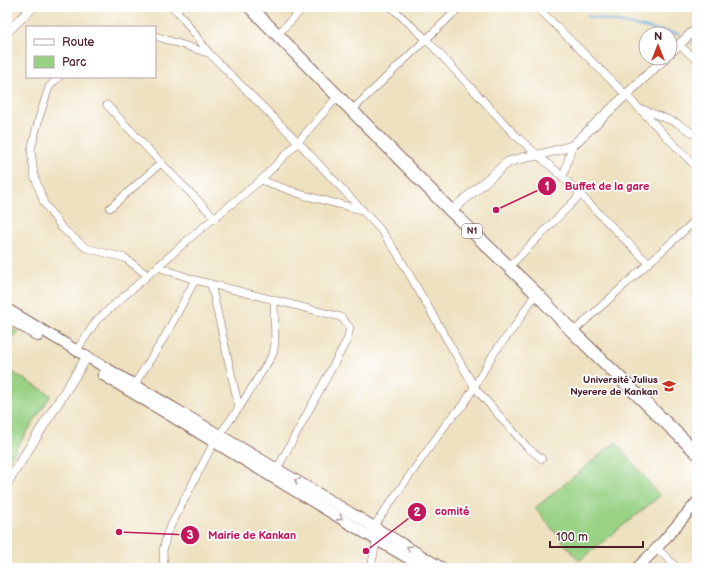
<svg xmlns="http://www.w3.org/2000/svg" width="704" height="575" font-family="'Balsamiq Sans',sans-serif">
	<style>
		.green { fill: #99d285; stroke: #727858 }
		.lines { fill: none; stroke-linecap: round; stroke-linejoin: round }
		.stream { stroke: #6fb2e4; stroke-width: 2 }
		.minor-casing { stroke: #83635f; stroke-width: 8 }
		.tertiary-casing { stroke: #83635f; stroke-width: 10 }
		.secondary-casing { stroke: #83635f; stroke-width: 12 }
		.trunk-casing { stroke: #83635f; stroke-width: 14 }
		.minor { stroke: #fff; stroke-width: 7 }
		.tertiary { stroke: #fff; stroke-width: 9 }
		.secondary { stroke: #fff; stroke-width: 10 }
		.trunk { stroke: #fff; stroke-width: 12 }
		.oneway { stroke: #ae9aa0 }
		.labels { text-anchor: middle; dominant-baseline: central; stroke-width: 3.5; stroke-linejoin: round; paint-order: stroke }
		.shield { fill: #fff; stroke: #80626b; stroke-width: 1 }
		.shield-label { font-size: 9px; font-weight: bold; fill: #4a1f2b }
		.poi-label { font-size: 10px; font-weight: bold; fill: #4a1f2b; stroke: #fff; text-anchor: end }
		.leader { fill: none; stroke: #c2185b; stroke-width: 1.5 }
		.callout-dot { fill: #c2185b; stroke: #fff; stroke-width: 1.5 }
		.mark-label { font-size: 12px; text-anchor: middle; font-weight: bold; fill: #fff }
		.callout-label { font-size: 11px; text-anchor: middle; font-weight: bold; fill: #c2185b; stroke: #fff; stroke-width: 3.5; stroke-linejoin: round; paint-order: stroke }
	</style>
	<rect width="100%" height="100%" fill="#fff"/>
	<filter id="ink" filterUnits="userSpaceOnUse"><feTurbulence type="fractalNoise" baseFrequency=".025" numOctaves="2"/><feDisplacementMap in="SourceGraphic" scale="8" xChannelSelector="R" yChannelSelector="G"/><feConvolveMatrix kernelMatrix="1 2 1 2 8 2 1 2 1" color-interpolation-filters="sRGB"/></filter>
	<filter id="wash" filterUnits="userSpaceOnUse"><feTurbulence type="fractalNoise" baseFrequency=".012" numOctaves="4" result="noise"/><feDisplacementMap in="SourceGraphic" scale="16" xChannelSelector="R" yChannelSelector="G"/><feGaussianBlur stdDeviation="0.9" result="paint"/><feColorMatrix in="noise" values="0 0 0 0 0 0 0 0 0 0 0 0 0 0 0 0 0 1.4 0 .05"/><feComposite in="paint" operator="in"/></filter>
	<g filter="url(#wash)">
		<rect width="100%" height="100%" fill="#eee1c0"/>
		<!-- green -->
		<g class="green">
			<polygon points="7,325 18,332 7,350"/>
			<polygon points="7,369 51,395 7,463"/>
			<polygon points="616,442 660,496 579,561 535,508"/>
		</g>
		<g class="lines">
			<!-- stream -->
			<g class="stream">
				<polyline points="587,16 679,34"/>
				<polyline points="693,44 697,44"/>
			</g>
		</g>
	</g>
	<g filter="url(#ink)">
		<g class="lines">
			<defs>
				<g id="minor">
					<polyline points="172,7 178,12 209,53 298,142 380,229 397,253 475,388 527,447 542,459"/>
					<polyline points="391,7 426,39 515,135 563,177 648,263"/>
					<polyline points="537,7 626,95 697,168"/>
					<polyline points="277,35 304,7"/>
					<polyline points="155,36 208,53"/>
					<polyline points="679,45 697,60"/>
					<polyline points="59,77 49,87 39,118 31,150 34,175 44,203 62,228 86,248 125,258 147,275"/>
					<polyline points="107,105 161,163 215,218"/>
					<polyline points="642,109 677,123 697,136"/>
					<polyline points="352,110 460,7"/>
					<polyline points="563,177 572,146"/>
					<polyline points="261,180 303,195 362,210"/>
					<polyline points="110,208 161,163"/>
					<polyline points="158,267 195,280 341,317 350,328 347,340 277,469"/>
					<polyline points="509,267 580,195"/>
					<polyline points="211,284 239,408"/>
					<polyline points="573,332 697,219"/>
					<polyline points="76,351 97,320 197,232 260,181 298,142 338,96"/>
					<polyline points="132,388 164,338 195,280"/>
					<polyline points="371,530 449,420 464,404 494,353 515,326 536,293"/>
					<polyline points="657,548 677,568"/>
					<polyline points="164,568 163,551 167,533 214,442 239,408 273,354 275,343 274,301"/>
					<polyline points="371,568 377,537"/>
				</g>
				<g id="tertiary">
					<polyline points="7,32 33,7"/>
					<polyline points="670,53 697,28"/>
					<polyline points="451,211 508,162 522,158 539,155 572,146 665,58"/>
					<polyline points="7,483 87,357"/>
				</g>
				<g id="secondary">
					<path d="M7,309C152,396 298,480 442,568"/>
					<polyline points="7,317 38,336"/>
					<polyline points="103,375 368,535 425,568"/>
					<polyline points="637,568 657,548 697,502"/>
				</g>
				<polyline id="trunk" points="250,7 451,211 536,293 573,332 697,453"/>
			</defs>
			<!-- minor casing -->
			<use href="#minor" class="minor-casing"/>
			<!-- tertiary casing -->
			<use href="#tertiary" class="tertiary-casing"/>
			<!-- secondary casing -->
			<use href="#secondary" class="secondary-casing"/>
			<!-- trunk casing -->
			<use href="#trunk" class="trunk-casing"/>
			<!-- minor -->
			<use href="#minor" class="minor"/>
			<!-- tertiary -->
			<use href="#tertiary" class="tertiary"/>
			<!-- secondary -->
			<use href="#secondary" class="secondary"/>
			<!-- trunk -->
			<use href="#trunk" class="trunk"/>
		</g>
		<!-- one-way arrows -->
		<defs><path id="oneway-chevron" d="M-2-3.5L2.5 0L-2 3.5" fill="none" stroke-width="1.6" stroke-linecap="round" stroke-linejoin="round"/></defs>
		<g class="oneway">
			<use href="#oneway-chevron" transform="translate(297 481) rotate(-150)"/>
			<use href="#oneway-chevron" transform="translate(340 518) rotate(32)"/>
			<use href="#oneway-chevron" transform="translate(409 548) rotate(-149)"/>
		</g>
	</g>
	<!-- icons -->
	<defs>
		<symbol id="university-bare" viewBox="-9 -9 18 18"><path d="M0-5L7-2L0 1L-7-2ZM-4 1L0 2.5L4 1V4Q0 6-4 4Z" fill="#c8321e" stroke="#fff" stroke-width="2.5" paint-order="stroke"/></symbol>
	</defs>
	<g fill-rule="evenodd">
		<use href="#university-bare" x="659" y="376" width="20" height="20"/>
	</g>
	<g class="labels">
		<!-- shield labels -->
		<rect class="shield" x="462" y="224" width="20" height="14" rx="3"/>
		<g class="shield-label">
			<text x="472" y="231">N1</text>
		</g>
		<!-- poi labels -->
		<g class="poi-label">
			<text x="658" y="380">Université Julius<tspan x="658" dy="12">Nyerere de Kankan</tspan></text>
		</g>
	</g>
	<!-- callouts -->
	<path class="leader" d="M496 210L547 186M366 551L417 512M119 532L190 535"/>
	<g class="callout-dot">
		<circle cx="496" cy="210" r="4"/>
		<circle cx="366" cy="551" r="4"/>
		<circle cx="119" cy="532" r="4"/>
		<circle cx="547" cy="186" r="10"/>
		<circle cx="417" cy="512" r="10"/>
		<circle cx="190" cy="535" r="10"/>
	</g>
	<g class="mark-label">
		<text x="547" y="190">1</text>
		<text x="417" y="516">2</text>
		<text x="190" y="539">3</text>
	</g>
	<g class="callout-label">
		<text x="607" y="190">Buffet de la gare</text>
		<text x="452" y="515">comité</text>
		<text x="252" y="539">Mairie de Kankan</text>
	</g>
	<!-- margin -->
	<rect width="704" height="575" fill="none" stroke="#fff" stroke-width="24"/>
	<!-- legend -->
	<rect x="26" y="26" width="130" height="52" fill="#ffffff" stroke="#b7a5aa"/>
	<rect x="34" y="39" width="20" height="6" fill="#ffffff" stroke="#b7a5aa"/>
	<text x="62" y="46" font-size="12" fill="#4a1f2b">Route</text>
	<rect x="34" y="56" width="20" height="12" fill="#99d285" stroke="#b7a5aa"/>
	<text x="62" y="66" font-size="12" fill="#4a1f2b">Parc</text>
	<!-- north arrow -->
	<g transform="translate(658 46)"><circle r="19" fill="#ffffff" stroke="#b7a5aa"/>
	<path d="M0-3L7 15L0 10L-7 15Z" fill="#c8321e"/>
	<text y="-6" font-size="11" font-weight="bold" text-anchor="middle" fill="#4a1f2b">N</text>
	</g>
	<!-- scale -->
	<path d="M550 541v6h93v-6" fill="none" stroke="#4a1f2b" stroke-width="2"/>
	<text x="556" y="541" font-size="12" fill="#4a1f2b" stroke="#ffffff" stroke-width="3" paint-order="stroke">100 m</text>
</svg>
